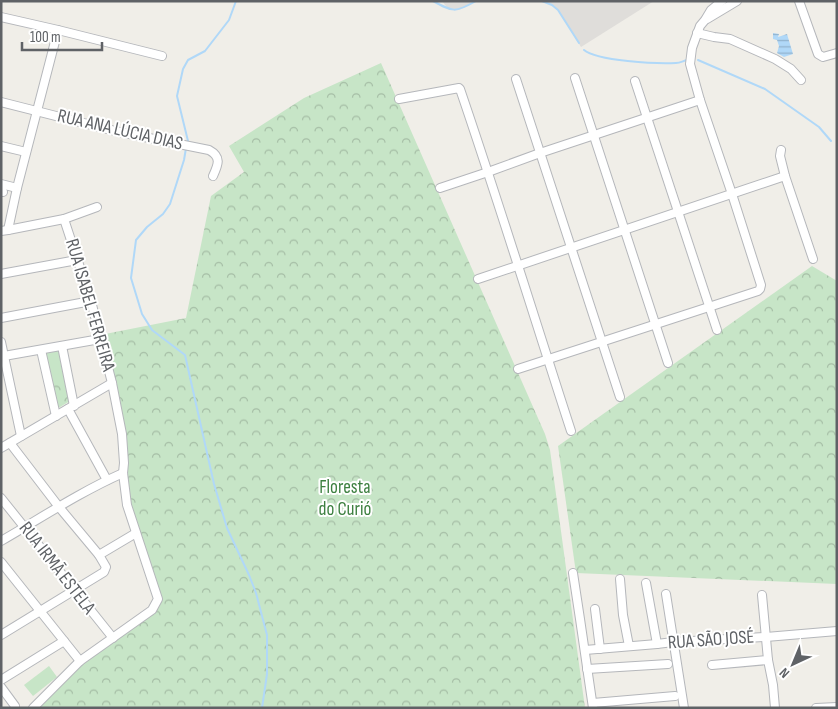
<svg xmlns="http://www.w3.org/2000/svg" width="838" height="709" font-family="'Sofia Sans Condensed',sans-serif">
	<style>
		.industrial { fill: #dfddda }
		.forest { fill: url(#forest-crowns) }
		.pitch { fill: #c7e5c7 }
		.water { fill: url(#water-rules) }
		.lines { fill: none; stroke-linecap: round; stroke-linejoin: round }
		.stream { stroke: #b0d8f8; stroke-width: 2 }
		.minor-casing { stroke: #b5b7bb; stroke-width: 10 }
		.minor { stroke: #fff; stroke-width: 8 }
		.labels { text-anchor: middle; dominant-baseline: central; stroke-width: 4; stroke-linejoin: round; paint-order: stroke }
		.street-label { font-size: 19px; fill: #5f6266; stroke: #fff }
		.park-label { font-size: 19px; fill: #3d8040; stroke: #fff }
	</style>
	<defs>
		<pattern id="forest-crowns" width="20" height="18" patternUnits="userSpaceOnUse" patternTransform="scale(1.25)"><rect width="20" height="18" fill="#c7e5c7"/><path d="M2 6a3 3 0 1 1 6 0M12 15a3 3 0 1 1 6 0" fill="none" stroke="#a5bda5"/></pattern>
		<pattern id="water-rules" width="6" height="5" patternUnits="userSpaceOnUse" patternTransform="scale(1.25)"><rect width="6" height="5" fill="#b0d8f8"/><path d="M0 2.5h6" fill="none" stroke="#92b3cd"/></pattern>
	</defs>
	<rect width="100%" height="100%" fill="#f0eee8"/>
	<!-- industrial -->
	<g class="industrial">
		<polygon points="442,1 476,1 459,10 449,10"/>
		<polygon points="542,1 654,1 581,47 558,10 552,5"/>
	</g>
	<!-- forest -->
	<g class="forest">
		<polygon points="381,63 545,434 550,450 585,708 34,708 83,660 161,601 132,522 122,437 100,335 186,318 211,196 244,172 229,146 304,98"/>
		<polygon points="812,266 837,281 837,584 576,573 558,446"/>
		<polygon points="59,349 70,401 55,410 43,352"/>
	</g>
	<!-- pitch -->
	<g class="pitch">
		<polygon points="58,351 62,373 50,376 45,353"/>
		<polygon points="49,666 57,677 33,696 24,685"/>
	</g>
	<!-- water -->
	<polygon class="water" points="773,33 779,34 778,37 787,34 793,54 784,57 777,53 779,46 777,40 773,39"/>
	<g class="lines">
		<!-- stream -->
		<g class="stream">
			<path d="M433,1C453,12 455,13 476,1"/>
			<polyline points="542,1 552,5 558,10 579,43"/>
			<path d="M584,50C597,61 657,64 676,63C680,63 683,61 687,60"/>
			<polyline points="698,60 765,89 819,127 831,141"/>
			<polyline points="187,144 188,141 177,96 183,69 188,60 205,51 229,20 236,1"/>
			<polyline points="186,148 184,160 170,204 163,214 147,227 136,240 131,278 142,314 152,330 185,355 214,484 227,528 249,575 256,593 267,635 267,674 262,708"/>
		</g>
		<defs>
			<g id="minor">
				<polyline points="799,1 818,54 823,57 837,53"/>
				<polyline points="1,17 58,30 162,56"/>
				<polyline points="707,19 737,1"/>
				<polyline points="697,33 714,37 730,39 775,59 791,69 801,80"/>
				<polyline points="575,78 668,363"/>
				<polyline points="516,79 620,397"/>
				<polyline points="635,81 717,330"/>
				<path d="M399,99L459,88L460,89C499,203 534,317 571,431"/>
				<path d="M1,102L115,131L154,139L209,150C222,157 218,165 213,176"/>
				<polyline points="1,146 26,152"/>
				<polyline points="781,150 780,156 785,176 813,259"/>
				<polyline points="1,184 17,188"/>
				<polyline points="440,188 488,172 540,153 700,100"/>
				<polyline points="1,192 3,192"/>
				<polyline points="8,230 17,188 58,30"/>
				<polyline points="1,231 8,230 64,219 97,207"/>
				<polyline points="1,274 77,260"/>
				<polyline points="478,279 785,176"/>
				<polyline points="1,318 91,301"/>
				<polyline points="1,342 21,436"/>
				<polyline points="62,346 74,406"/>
				<polyline points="41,350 56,416"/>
				<polyline points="4,356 100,339"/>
				<polyline points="518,369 758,291 760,289 761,285 732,194 700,100 690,64 692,48 700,26 705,20 711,10 722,1"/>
				<polyline points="68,409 107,480"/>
				<polyline points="1,448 112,383"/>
				<polyline points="1,498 113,638"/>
				<path d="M1,541C41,518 80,492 123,473"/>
				<polyline points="99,555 136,533"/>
				<polyline points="1,562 80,661"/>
				<polyline points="573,573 580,619 593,708"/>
				<polyline points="620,579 623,615 629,646"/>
				<polyline points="646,583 657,644"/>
				<polyline points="666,594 684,708"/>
				<polyline points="762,595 768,660 773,685 775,708"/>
				<polyline points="595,609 600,649"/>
				<polyline points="1,635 104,572 106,567 99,555 59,507 10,443"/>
				<polyline points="585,650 657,644 673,642 766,637 837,631"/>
				<polyline points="712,665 768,660"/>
				<polyline points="587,669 668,664"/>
				<polyline points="1,680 64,641"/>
				<polyline points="1,687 15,706"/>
				<polyline points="593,703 675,696"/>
				<polyline points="33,708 80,661 152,610 158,599 127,505 123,473 124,463 122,434 112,383 91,301 64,219"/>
				<polyline points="816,708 837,707"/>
			</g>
		</defs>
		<!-- minor casing -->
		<use href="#minor" class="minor-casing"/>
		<!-- minor -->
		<use href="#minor" class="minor"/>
	</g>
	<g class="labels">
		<!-- street labels -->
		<g class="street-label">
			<text transform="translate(120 130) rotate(13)">RUA ANA LÚCIA DIAS</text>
			<text transform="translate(90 305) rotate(74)">RUA ISABEL FERREIRA</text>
			<text transform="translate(57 568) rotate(52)">RUA IRMÃ ESTELA</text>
			<text transform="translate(711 640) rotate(-4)">RUA SÃO JOSÉ</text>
		</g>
		<!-- park labels -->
		<g class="park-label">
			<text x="345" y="487">Floresta<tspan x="345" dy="22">do Curió</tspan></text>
		</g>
	</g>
	<!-- border -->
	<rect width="838" height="709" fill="none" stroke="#5f6266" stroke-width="5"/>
	<!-- north arrow -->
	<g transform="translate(793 664) rotate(224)" stroke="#ffffff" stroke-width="4" paint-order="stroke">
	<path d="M0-4L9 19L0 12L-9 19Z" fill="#5f6266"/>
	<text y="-8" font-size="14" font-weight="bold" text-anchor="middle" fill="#5f6266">N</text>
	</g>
	<!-- scale -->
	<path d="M22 42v8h80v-8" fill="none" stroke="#5f6266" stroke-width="2.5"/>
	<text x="30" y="42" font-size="15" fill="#5f6266" stroke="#ffffff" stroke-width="4" paint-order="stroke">100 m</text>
</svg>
